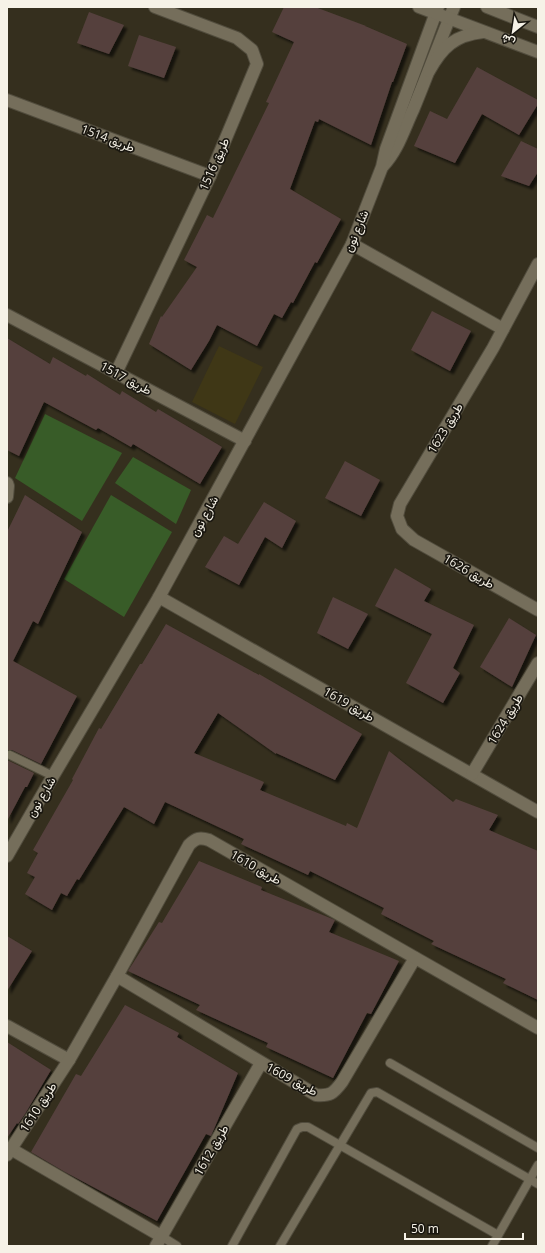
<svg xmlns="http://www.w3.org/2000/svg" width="545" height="1253" font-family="'Open Sans',Vazirmatn,sans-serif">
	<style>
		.green { fill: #385c28 }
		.sand { fill: #3f3716 }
		.building { fill: #55403d; filter: url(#shadow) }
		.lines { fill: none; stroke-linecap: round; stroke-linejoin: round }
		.service-casing { stroke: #514c3d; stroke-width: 10 }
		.minor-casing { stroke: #514c3d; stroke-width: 14 }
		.tertiary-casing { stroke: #514c3d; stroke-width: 14 }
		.service { stroke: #756e5b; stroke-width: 8 }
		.minor { stroke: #756e5b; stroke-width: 12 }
		.tertiary { stroke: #756e5b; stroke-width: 12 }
		.labels { text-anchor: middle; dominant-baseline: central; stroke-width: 3.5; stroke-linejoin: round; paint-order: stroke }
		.street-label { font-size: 12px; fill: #f6f2e7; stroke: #1a1710 }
	</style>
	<defs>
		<filter id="shadow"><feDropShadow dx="3.5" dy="3.5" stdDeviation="1" flood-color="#0009"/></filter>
	</defs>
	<rect width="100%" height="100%" fill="#352f1e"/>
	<!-- green -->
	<g class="green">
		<polygon points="45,414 122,453 82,521 15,478"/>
		<polygon points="133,457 191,490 176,524 115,483"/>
		<polygon points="111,495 172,532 124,617 64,579"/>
	</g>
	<!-- sand -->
	<polygon class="sand" points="219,346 263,367 235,424 192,402"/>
	<!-- building -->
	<g class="building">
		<polygon points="284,7 315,7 366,26 365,26 407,44 393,82 392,82 371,145 319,119 318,122 315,121 290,189 341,219 317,263 315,262 293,303 291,302 282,318 274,314 257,346 217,325 209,341 191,370 149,344 161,316 162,317 197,267 184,260 207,215 213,218 269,103 266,102 294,42 272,32"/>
		<polygon points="89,12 124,25 109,54 77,43"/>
		<polygon points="139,35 176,47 164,78 128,66"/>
		<polygon points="477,67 538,100 538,104 519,135 482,114 455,163 414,146 430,111 447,119"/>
		<polygon points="521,141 538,149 538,172 529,186 501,176"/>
		<polygon points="432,311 471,331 450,371 411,350"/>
		<polygon points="7,338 50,364 53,357 86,376 87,374 120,395 122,391 156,412 158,409 222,447 200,484 133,444 131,447 98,428 96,430 44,402 19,456 7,450"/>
		<polygon points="345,461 380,480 361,516 325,498"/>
		<polygon points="25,495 82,532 38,624 33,621 13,661 77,696 41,764 12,750 7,750 7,532"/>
		<polygon points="264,502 296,521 282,548 265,537 239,585 205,567 224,536 238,544"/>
		<polygon points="395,568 431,589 424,601 474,625 453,668 460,673 443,703 406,683 432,634 375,606"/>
		<polygon points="333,597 368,614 348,649 317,633"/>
		<polygon points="509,618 536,635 512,687 480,667"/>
		<polygon points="166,624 259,675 259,674 362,734 335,780 276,753 276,754 218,713 194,753 264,782 260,790 346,826 347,823 357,828 389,751 453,802 456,799 498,815 489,830 538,851 538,1000 503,983 506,979 431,944 434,941 381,914 384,908 310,871 308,875 241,844 244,839 165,802 154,824 124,807 79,880 77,879 67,896 61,893 52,910 25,894 35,877 27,873 38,853 33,850 73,780 72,779 99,728 101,729 140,664 142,664"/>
		<polygon points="7,760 34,773 27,787 25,787 7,821"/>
		<polygon points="199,861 262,887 261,890 335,920 329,932 399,961 371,1014 367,1013 333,1078 266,1047 268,1043 196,1010 200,1005 128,971 159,922 162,923"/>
		<polygon points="7,936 32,951 7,991"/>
		<polygon points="125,1005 179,1033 177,1037 238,1073 211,1136 206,1134 157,1221 65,1172 31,1152 76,1074 81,1076"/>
		<polygon points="7,1042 51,1070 25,1114 18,1124 17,1123 7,1138"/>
	</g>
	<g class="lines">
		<defs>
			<g id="service">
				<polyline points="10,755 53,776"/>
				<polyline points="390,1063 538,1148"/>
				<polyline points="161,1236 177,1246"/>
				<polyline points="232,1246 297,1129 302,1127 308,1127 498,1235"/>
				<polyline points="280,1246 371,1093 377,1092 538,1184"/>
				<polyline points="492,1246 538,1165"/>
			</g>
			<g id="minor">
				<polyline points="7,100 210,176"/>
				<path d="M383,166C398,150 404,129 413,110C427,76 440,41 454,7"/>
				<polyline points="352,244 503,329"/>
				<polyline points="538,264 493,348 400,504 397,516 402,529 414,540 538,610"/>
				<polyline points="7,315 245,441"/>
				<polyline points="116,373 210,176 257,64 252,50 237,38 155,7"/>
				<polyline points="7,483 8,486 7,497"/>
				<polyline points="159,597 538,812"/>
				<polyline points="472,774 538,663"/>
				<polyline points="7,856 53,776 159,597 345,257 352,244 382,167 386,149 438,7"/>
				<path d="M117,976L316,1095C330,1096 333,1094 342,1082L415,958"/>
				<polyline points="7,1026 69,1060"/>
				<polyline points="11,1149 161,1236"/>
				<path d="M7,1155L69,1060L117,976L189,845C196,838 200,837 209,840L538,1028"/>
				<polyline points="156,1246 261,1063"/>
			</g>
			<g id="tertiary">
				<polyline points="419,7 538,52"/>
				<polyline points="487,7 538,27"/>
				<path d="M429,71C442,47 455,35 483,32"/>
			</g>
		</defs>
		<!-- service casing -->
		<use href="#service" class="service-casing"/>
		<!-- minor casing -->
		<use href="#minor" class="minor-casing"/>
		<!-- tertiary casing -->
		<use href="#tertiary" class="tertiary-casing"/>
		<!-- service -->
		<use href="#service" class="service"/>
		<!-- minor -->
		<use href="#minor" class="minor"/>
		<!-- tertiary -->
		<use href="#tertiary" class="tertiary"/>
	</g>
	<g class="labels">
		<!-- street labels -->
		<g class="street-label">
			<text transform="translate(108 138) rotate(21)">طريق 1514</text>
			<text transform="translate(214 164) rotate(-66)">طريق 1516</text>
			<text transform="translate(356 231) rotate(-67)">شارع نون</text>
			<text transform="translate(126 378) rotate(28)">طريق 1517</text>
			<text transform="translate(445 428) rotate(-59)">طريق 1623</text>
			<text transform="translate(204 516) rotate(-61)">شارع نون</text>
			<text transform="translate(469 571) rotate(30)">طريق 1626</text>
			<text transform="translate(349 704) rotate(30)">طريق 1619</text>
			<text transform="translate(505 719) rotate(-59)">طريق 1624</text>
			<text transform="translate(41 797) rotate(-60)">شارع نون</text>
			<text transform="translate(256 867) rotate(30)">طريق 1610</text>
			<text transform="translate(292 1079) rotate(28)">طريق 1609</text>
			<text transform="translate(38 1107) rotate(-57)">طريق 1610</text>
			<text transform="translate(211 1150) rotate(-60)">طريق 1612</text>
		</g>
	</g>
	<!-- border -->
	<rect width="545" height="1253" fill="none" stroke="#f6f2e7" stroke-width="16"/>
	<!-- north arrow -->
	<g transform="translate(513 32) rotate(210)" stroke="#1a1710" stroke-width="3" paint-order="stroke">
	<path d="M0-3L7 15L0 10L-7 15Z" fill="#f6f2e7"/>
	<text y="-6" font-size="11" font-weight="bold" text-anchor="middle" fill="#f6f2e7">ش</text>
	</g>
	<!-- scale -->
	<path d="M405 1233v6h118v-6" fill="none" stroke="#f6f2e7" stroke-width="2"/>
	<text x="411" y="1233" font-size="12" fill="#f6f2e7" stroke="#1a1710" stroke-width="3" paint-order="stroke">50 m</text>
</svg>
